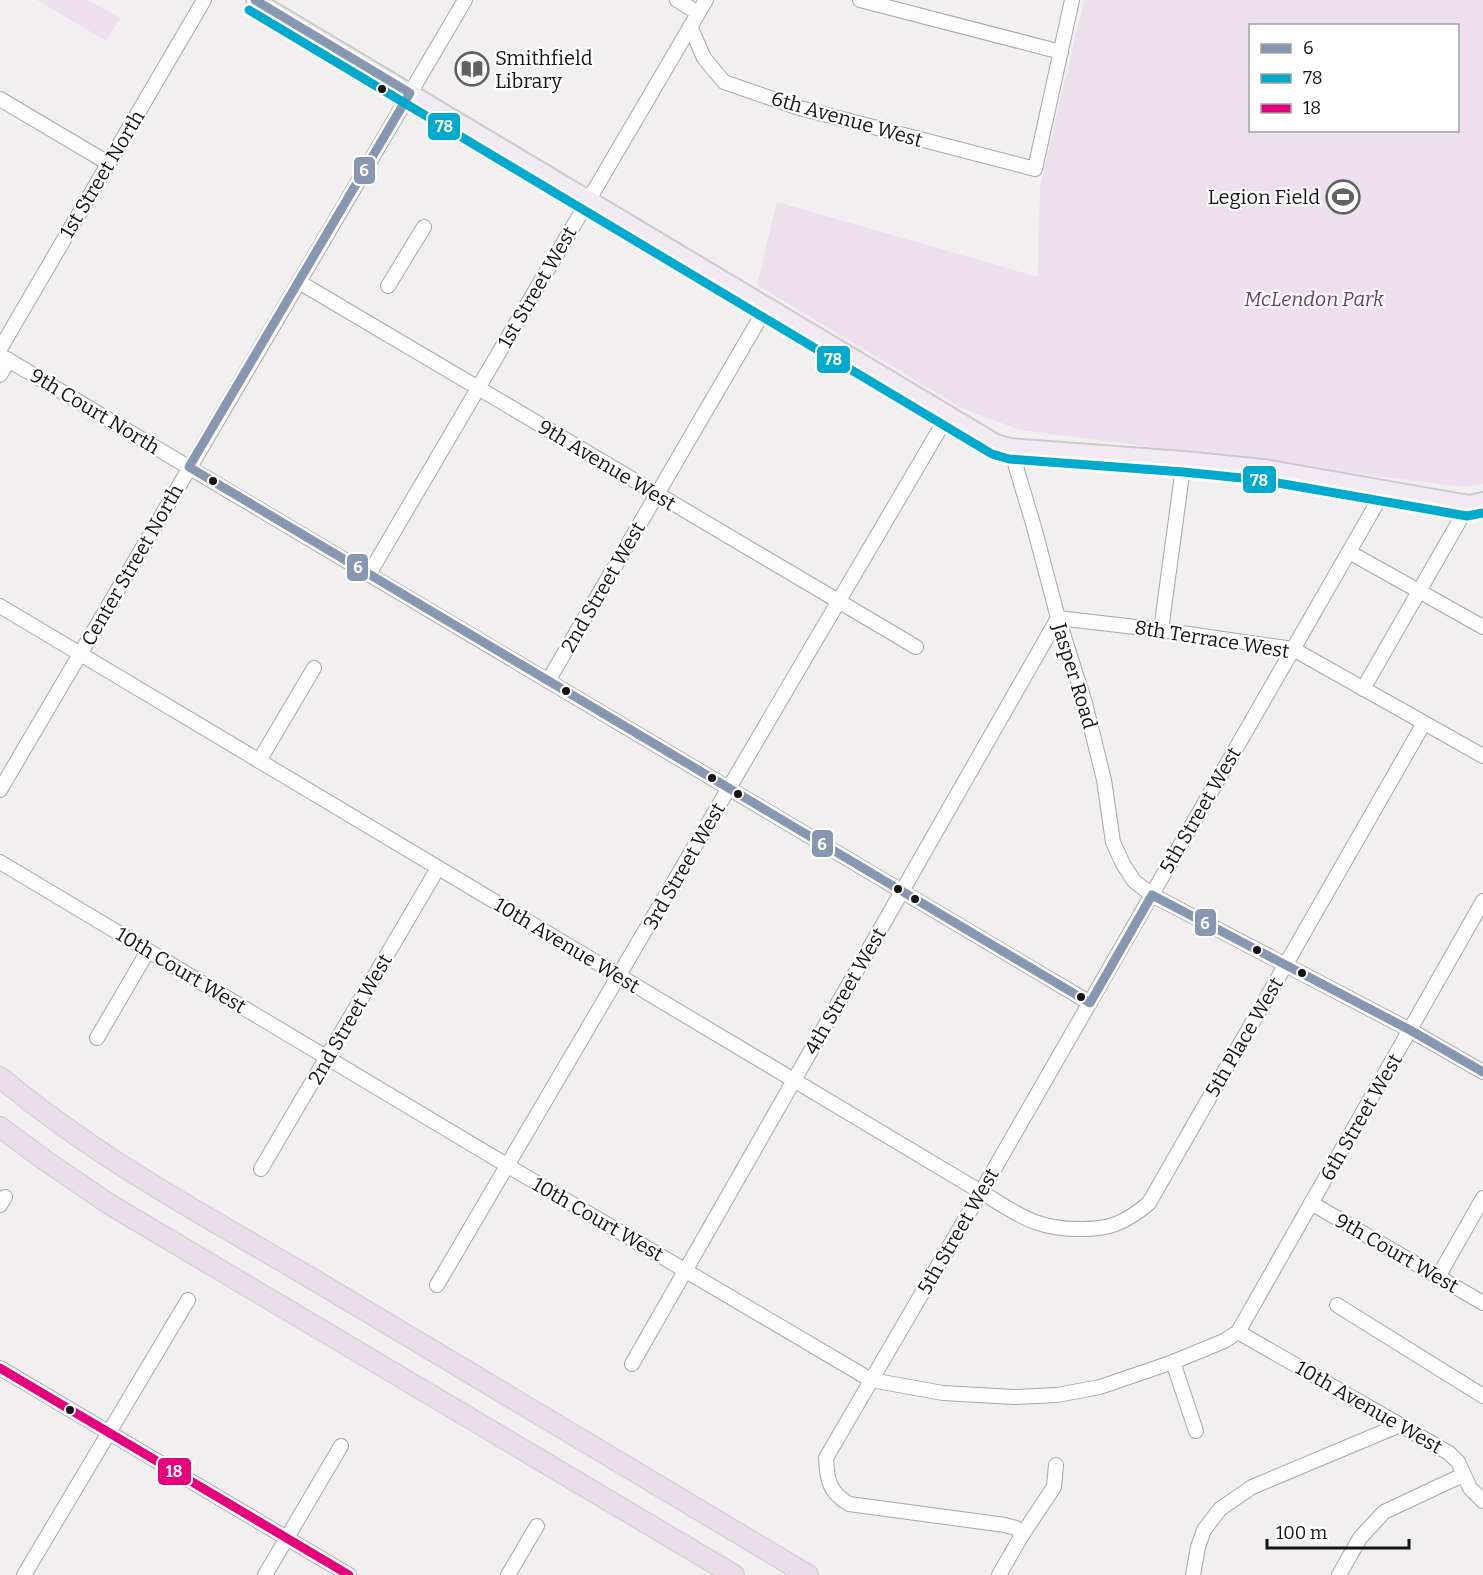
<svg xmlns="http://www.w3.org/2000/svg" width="1483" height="1575" font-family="Bitter,serif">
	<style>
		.park { fill: #eedfed; fill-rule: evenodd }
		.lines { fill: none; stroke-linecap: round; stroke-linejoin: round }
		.minor-casing { stroke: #a8a6a8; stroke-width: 16 }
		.major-casing { stroke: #cbcacb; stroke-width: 20 }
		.highway-casing { stroke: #cbcacb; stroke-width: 22 }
		.minor { stroke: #fdfdfd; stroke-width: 14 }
		.major { stroke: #f2eaf2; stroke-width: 16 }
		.highway { stroke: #e9ddea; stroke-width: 20 }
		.bus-1-casing { stroke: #fff; stroke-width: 14 }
		.bus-2-casing { stroke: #fff; stroke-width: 14 }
		.bus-3-casing { stroke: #fff; stroke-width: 14 }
		.bus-1 { stroke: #8797b1; stroke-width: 9 }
		.bus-2 { stroke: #00a9ce; stroke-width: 9 }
		.bus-3 { stroke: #e5007d; stroke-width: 9 }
		.bus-dot { fill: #151415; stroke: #fff; stroke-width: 2 }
		.labels { text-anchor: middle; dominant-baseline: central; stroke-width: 4.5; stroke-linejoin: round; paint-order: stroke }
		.poi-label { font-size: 20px; fill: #151415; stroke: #fff; text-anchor: start }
		.street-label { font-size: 20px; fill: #151415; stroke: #fff }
		.park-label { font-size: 20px; font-style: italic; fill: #6d3e6d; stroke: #fff }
		.line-badge { stroke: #fff; stroke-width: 2 }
		.badge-label { font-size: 16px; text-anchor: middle; font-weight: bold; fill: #fff }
	</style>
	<rect width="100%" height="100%" fill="#f1eff0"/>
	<!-- park -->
	<g class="park">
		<polygon points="37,0 88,0 120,18 106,41"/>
		<path d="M1084,0H1483V484L1462,487L1020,430L961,408L757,285L777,202L1038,277L1040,186ZM1250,26H1458V130H1250Z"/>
	</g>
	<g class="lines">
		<defs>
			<g id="minor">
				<polyline points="677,0 698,13"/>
				<polyline points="860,0 1061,52"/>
				<polyline points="690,26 704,58 724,82 796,107 1035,169 1072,0"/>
				<polyline points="0,99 108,163"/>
				<polyline points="299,282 916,647"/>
				<polyline points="388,286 424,227"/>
				<polyline points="0,349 204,0"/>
				<polyline points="0,355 1090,1003"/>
				<polyline points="0,375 9,360"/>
				<polyline points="1010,447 1034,527 1058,618 1085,703 1104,780 1113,842 1123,864 1134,881 1152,895 1410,1030 1483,1072"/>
				<polyline points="1349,552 1483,627"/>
				<polyline points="369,574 706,0"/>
				<path d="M0,606L981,1192C998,1202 1016,1215 1035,1222C1049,1227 1061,1229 1076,1229C1108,1230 1124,1224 1149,1203L1424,723"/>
				<polyline points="1161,630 1184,460"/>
				<polyline points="548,681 767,306"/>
				<polyline points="1363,689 1469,504"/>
				<polyline points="259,761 314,668"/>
				<polyline points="0,790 465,0"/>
				<polyline points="0,862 508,1166 871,1380 943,1393 1014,1397 1057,1395 1100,1387 1173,1362 1224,1341 1238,1332 1483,901"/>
				<polyline points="97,1038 148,951"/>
				<polyline points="261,1169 438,868"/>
				<polyline points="1311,1203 1483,1303"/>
				<polyline points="0,1205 5,1197"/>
				<polyline points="1438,1277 1483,1198"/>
				<polyline points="437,1285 948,415"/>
				<polyline points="1337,1305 1483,1396"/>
				<polyline points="1238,1332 1449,1453 1458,1462 1470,1488 1483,1501"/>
				<polyline points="1173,1362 1196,1431"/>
				<polyline points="632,1364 1058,618 1161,630 1293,649 1483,756"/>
				<polyline points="0,1368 349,1575"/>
				<path d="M1022,1535L1016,1528L1005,1525L849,1504C829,1492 827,1480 826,1458L981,1192L1385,489"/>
				<polyline points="24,1575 188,1300"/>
				<polyline points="265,1575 341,1446"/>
				<polyline points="508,1575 537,1526"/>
				<polyline points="999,1575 1022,1535 1054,1487 1056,1465"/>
				<polyline points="1193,1575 1198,1547 1204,1530 1220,1509 1252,1487 1400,1425"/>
				<polyline points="1339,1575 1360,1538 1384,1512 1463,1475"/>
			</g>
			<polyline id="major" points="255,0 996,443 1010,447 1184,460 1263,468 1469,504 1483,501"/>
			<g id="highway">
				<path d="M0,1077C96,1158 208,1217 316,1281C480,1379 644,1477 808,1575"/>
				<polyline points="0,1127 46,1161 109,1204 734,1575"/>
			</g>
		</defs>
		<!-- minor casing -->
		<use href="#minor" class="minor-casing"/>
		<!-- major casing -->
		<use href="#major" class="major-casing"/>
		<!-- highway casing -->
		<use href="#highway" class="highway-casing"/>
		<!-- minor -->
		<use href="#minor" class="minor"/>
		<!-- major -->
		<use href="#major" class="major"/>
		<!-- highway -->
		<use href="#highway" class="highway"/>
		<defs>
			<polyline id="bus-1" points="255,0 410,93 189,467 1090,1003 1152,895 1410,1030 1483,1072"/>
			<polyline id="bus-2" points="249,10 992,454 1009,459 1183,472 1261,480 1467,516 1483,513"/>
			<polyline id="bus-3" points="0,1368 349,1575"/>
		</defs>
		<!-- bus-1 casing -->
		<use href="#bus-1" class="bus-1-casing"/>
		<!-- bus-2 casing -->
		<use href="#bus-2" class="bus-2-casing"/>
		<!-- bus-3 casing -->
		<use href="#bus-3" class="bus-3-casing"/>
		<!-- bus-1 -->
		<use href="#bus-1" class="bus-1"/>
		<!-- bus-2 -->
		<use href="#bus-2" class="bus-2"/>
		<!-- bus-3 -->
		<use href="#bus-3" class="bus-3"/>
	</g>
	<!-- icons -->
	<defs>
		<symbol id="library-ring" viewBox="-11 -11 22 22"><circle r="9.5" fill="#fff" stroke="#626162" stroke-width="1.5"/><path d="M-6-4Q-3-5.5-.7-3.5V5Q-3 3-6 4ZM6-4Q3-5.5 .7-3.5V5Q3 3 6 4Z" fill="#626162"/></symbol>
		<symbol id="stadium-ring" viewBox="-11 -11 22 22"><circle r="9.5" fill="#fff" stroke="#626162" stroke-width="1.5"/><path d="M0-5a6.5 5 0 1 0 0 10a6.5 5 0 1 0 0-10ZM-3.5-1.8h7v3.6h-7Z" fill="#626162"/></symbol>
	</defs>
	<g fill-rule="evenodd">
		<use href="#library-ring" x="453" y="50" width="38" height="38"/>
		<use href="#stadium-ring" x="1324" y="178" width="38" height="38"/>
	</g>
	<!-- markers -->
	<g class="bus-dot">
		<circle cx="382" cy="89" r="5"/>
		<circle cx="213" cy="481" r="5"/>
		<circle cx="566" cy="691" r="5"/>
		<circle cx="712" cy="778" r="5"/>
		<circle cx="738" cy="794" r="5"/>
		<circle cx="898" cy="889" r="5"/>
		<circle cx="915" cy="899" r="5"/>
		<circle cx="1257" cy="950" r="5"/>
		<circle cx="1302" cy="973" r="5"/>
		<circle cx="1081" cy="997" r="5"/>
		<circle cx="70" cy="1410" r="5"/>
	</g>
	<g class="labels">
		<!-- poi labels -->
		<g class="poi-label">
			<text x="495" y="58">Smithfield<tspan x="495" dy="23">Library</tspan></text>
			<text x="1320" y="197" text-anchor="end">Legion Field</text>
		</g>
		<!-- street labels -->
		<g class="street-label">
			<text transform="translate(847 119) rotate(16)">6th Avenue West</text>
			<text transform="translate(102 174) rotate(-59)">1st Street North</text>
			<text transform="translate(537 287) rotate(-60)">1st Street West</text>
			<text transform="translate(95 411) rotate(31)">9th Court North</text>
			<text transform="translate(607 465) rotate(31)">9th Avenue West</text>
			<text transform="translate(132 565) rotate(-60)">Center Street North</text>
			<text transform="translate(603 587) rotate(-60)">2nd Street West</text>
			<text transform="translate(1212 639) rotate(9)">8th Terrace West</text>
			<text transform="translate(1075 676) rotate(73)">Jasper Road</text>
			<text transform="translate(1200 810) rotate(-60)">5th Street West</text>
			<text transform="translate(684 866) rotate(-60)">3rd Street West</text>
			<text transform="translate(567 945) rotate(31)">10th Avenue West</text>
			<text transform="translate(181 970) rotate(31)">10th Court West</text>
			<text transform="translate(845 991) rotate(-60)">4th Street West</text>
			<text transform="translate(350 1019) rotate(-60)">2nd Street West</text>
			<text transform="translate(1244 1037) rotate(-60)">5th Place West</text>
			<text transform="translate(1361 1117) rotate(-60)">6th Street West</text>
			<text transform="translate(598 1219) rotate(30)">10th Court West</text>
			<text transform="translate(958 1231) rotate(-60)">5th Street West</text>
			<text transform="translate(1397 1253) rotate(30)">9th Court West</text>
			<text transform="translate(1369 1407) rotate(30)">10th Avenue West</text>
		</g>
		<!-- park labels -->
		<g class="park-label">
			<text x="1314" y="299">McLendon Park</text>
		</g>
	</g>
	<g class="line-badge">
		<rect x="427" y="112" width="34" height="29" rx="6" fill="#00a9ce"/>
		<rect x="353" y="156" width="23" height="29" rx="6" fill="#8797b1"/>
		<rect x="816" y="345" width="35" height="29" rx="6" fill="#00a9ce"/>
		<rect x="1242" y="465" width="35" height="29" rx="6" fill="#00a9ce"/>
		<rect x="346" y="553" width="23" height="29" rx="6" fill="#8797b1"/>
		<rect x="811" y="829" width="23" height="29" rx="6" fill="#8797b1"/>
		<rect x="1194" y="908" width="23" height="29" rx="6" fill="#8797b1"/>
		<rect x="157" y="1457" width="35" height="29" rx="6" fill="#e5007d"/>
	</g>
	<g class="badge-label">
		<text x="444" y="132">78</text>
		<text x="364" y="176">6</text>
		<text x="833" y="365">78</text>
		<text x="1259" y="486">78</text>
		<text x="358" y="573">6</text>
		<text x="822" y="850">6</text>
		<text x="1205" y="929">6</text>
		<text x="174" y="1477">18</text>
	</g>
	<!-- legend -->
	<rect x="1249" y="24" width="210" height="108" fill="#ffffff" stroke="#a1a1a1" stroke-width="1.5"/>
	<rect x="1261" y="44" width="30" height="9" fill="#8797b1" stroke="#a1a1a1" stroke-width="1.5"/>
	<text x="1303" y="54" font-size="18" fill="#151415">6</text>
	<rect x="1261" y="74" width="30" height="9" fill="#00a9ce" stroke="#a1a1a1" stroke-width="1.5"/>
	<text x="1303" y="84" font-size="18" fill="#151415">78</text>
	<rect x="1261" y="104" width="30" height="9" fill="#e5007d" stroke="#a1a1a1" stroke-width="1.5"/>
	<text x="1303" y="114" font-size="18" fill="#151415">18</text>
	<!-- scale -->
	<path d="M1267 1539v9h142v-9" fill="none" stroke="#151415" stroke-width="3"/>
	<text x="1276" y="1539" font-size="18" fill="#151415" stroke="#ffffff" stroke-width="4.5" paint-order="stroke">100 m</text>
</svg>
